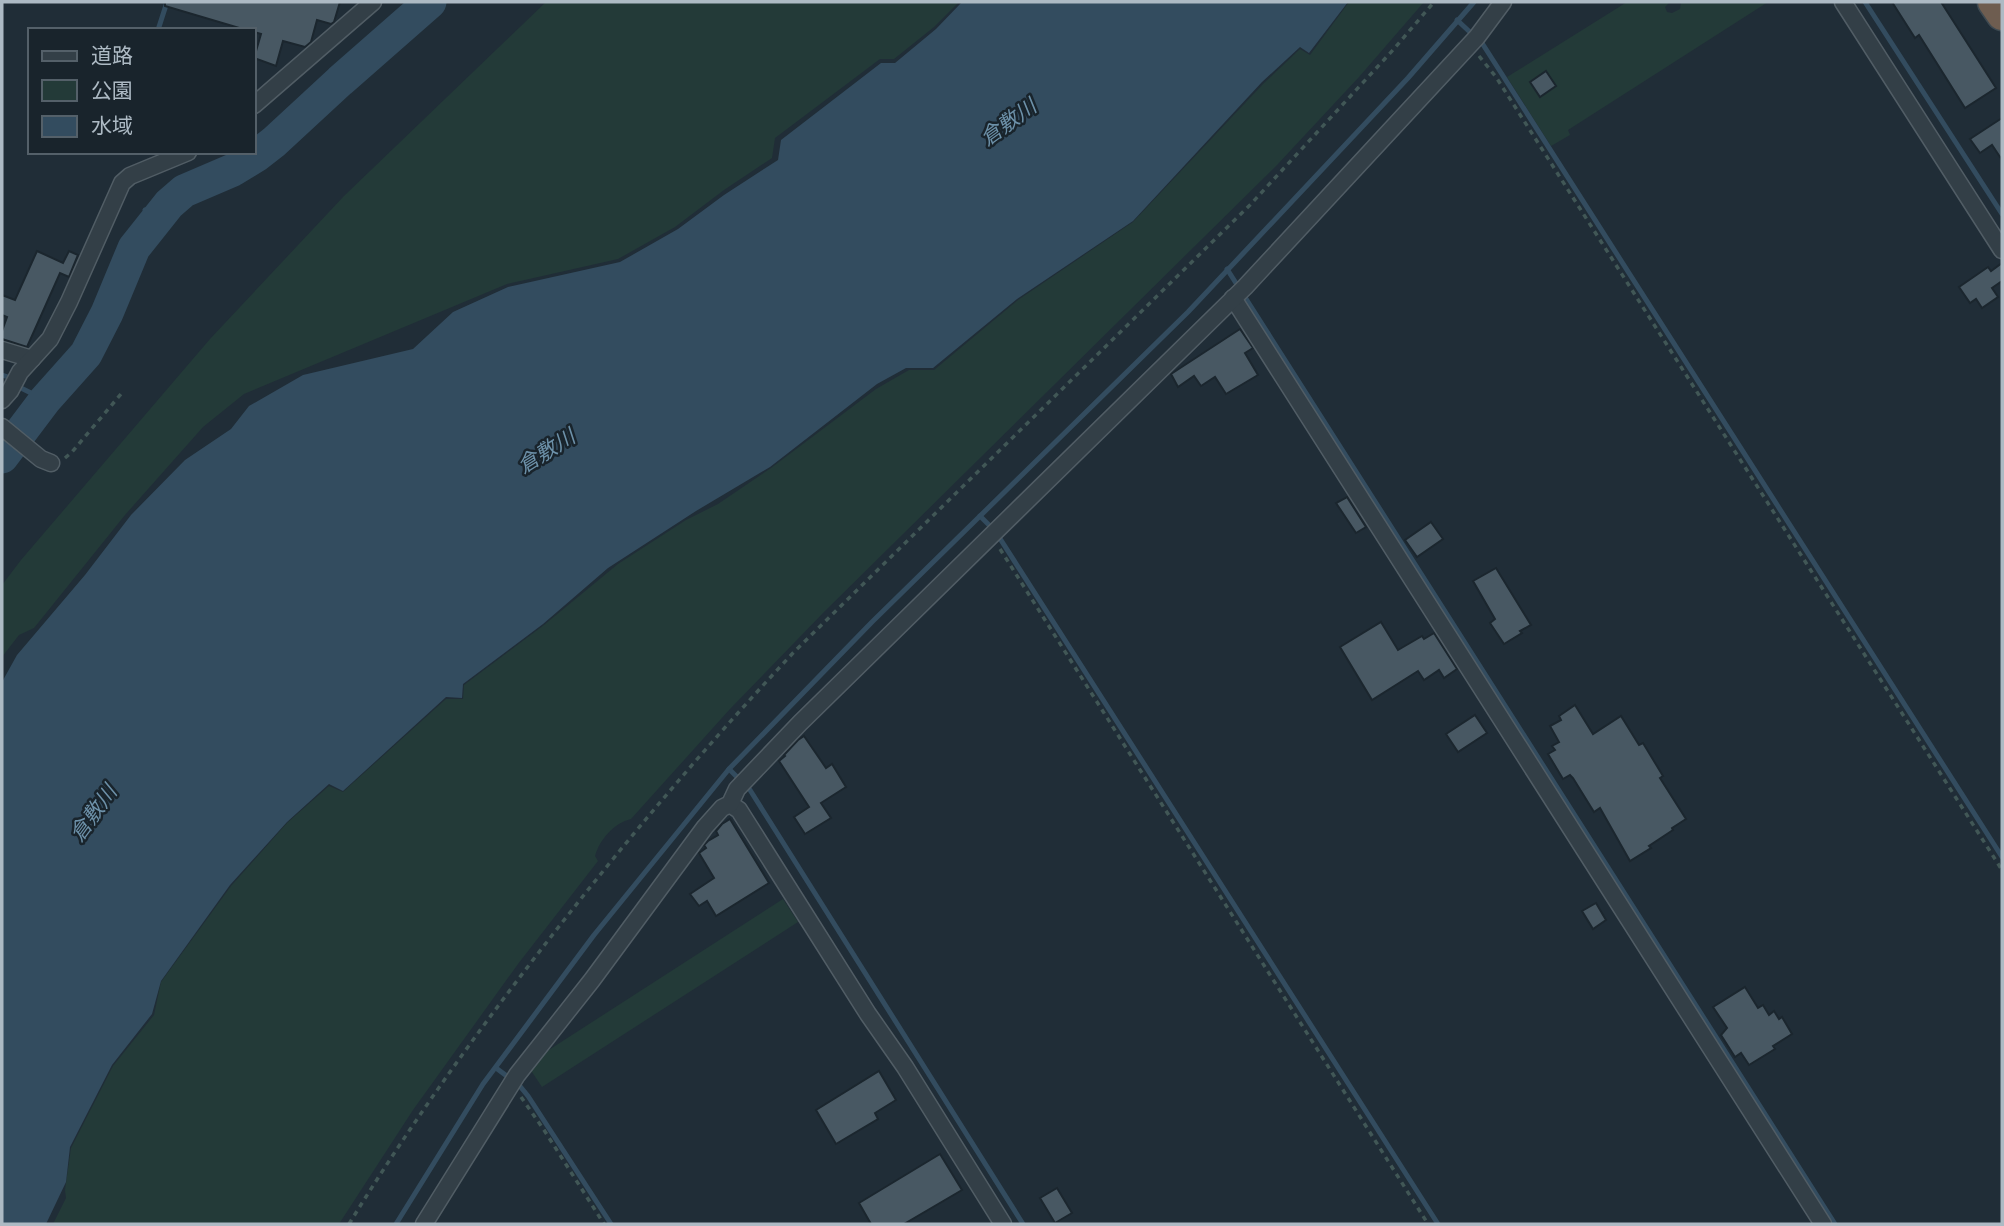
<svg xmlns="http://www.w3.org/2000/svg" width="2004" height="1226" font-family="Poppins,'Noto Sans JP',sans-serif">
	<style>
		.green { fill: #233a38; fill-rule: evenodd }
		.water { fill: #334c5f }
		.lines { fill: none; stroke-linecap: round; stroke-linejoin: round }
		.stream { stroke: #334c5f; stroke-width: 5 }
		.river { stroke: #334c5f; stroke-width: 33 }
		.building { fill: #485863; stroke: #1b262e; stroke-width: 2 }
		.street-casing { stroke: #515d65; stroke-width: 19 }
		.highway-casing { stroke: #3e4a52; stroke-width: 33 }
		.path { stroke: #415756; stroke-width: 3.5; stroke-dasharray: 5 5; stroke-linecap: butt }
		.street { stroke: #333f47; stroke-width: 16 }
		.highway { stroke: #6e5d50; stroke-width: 30 }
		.labels { text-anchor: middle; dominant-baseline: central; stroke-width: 5; stroke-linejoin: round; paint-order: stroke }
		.water-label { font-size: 21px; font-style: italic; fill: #6d91a9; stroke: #19242c }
	</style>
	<rect width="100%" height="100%" fill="#202d37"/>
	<!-- green -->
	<g class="green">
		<polygon points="546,2 959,2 934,27 894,59 880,59 775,138 772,158 724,190 675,227 618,259 507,284 244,394 203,427 125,515 34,628 19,635 2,657 2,585 21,560 210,339 344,196"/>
		<path d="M1349,2H1424L1359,77L1277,165L824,612L730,709L631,819C614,823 600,839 595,856L598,861L518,964L413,1110L339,1224H53L66,1198L65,1190L71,1148L113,1066L154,1015L161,982L231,886L287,823L329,786L343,792L446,699H463L464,685L544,625L618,564L686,520L718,504L771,468L876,389L909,370H934L1018,300L1133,222L1263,84L1300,49L1310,55Z"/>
		<path d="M1627,2H1670L1665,7L1667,12L1672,13L1680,9L1681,2H1768L1568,130L1570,135L1551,146L1507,77ZM1545,72L1556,86L1540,97L1530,82Z"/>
		<polygon points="783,899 798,922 542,1087 528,1066 541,1055"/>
	</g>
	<!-- water -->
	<polygon class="water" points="962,2 1348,2 1309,53 1300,47 1262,82 1133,221 1017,299 933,368 906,368 877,384 770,467 696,511 608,568 543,624 463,684 462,698 446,697 343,791 329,784 287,822 230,885 161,981 152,1014 112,1065 70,1147 66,1182 46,1224 2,1224 2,682 17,655 85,575 131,515 185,460 231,429 249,406 303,375 413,349 453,312 508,287 620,262 678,229 724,195 778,160 781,140 881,63 895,63 936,29"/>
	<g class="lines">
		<!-- stream -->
		<g class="stream">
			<polyline points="1865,2 2002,214"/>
			<polyline points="1457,20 1472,34"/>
			<polyline points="158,30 167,2"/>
			<polyline points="1482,43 2002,857"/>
			<polyline points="145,210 154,221"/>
			<polyline points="1227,269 1835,1224"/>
			<polyline points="2,375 8,377 21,388 45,400"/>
			<polyline points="980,516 991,527"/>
			<polyline points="999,537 1438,1224"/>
			<polyline points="729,769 750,790 1023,1224"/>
			<polyline points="496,1068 519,1085 528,1096 611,1224"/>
			<polyline points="396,1224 483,1084 594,935 729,769 872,622 1188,312 1408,78 1474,2"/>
		</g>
		<!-- river -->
		<polyline class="river" points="2,457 45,400 86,354 107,313 134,248 169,204 184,191 233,170 256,156 274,142 340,81 430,2"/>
	</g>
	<!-- building -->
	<g class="building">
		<polygon points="165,2 340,2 334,22 331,24 317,20 311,42 305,47 283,41 276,66 254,58 261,34 254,32 254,30 246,30 165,6"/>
		<polygon points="1892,2 1941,2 1996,88 1965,108 1919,35 1915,38"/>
		<polygon points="1546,71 1556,86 1540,97 1530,82"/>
		<polygon points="2002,118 2002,160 1992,145 1980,153 1970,139"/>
		<polygon points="37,251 63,263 69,251 78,255 69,277 60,273 27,347 2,339 2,331 7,317 2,315 2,295 15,300"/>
		<polygon points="2002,263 2002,281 1992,288 1998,297 1982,308 1976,299 1970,303 1959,287 1988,267 1991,271"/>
		<polygon points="1240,329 1253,348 1245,353 1258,375 1226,394 1215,377 1201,386 1194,376 1178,387 1171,374"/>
		<polygon points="1347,497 1366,527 1356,533 1336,503"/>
		<polygon points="1431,522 1443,539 1417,557 1405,540"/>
		<polygon points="1496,568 1531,625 1520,631 1522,633 1504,644 1490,623 1495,619 1473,581"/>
		<polygon points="1381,622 1398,650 1422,636 1424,639 1434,633 1457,669 1444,678 1439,670 1424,680 1418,671 1372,700 1340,647"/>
		<polygon points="1575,705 1593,734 1621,716 1639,745 1643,743 1663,776 1660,778 1686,819 1672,828 1673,830 1649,846 1651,848 1630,861 1600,808 1594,812 1573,778 1570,775 1563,779 1548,754 1555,750 1552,746 1559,742 1550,726 1561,720 1559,716"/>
		<polygon points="1475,715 1487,733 1458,752 1446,734"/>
		<polygon points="804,736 826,768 832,764 846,787 821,803 831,818 805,834 794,817 809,807 779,761 785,756 784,755 798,740"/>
		<polygon points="730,819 769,883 716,916 707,901 699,906 690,894 714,878 699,853 706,848 704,845 708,841 718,835 716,831 722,824"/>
		<polygon points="1596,903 1606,920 1593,929 1582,911"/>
		<polygon points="1745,987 1758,1008 1763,1005 1769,1015 1774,1011 1779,1019 1782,1017 1792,1034 1773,1046 1775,1049 1749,1065 1741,1053 1735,1057 1721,1035 1727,1028 1713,1007"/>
		<polygon points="879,1071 896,1100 875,1113 878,1119 836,1144 816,1110"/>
		<polygon points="940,1154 962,1190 904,1224 871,1224 859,1203"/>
		<polygon points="1057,1188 1072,1213 1055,1223 1040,1198"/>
	</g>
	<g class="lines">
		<defs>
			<g id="street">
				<polyline points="1843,2 2002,250"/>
				<polyline points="254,105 373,2"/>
				<polyline points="1233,298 1823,1224"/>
				<polyline points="2,350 32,359"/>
				<polyline points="2,400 10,391 20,372 50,339 69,302 122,183 130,176 188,152"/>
				<polyline points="2,427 41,459 51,463"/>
				<polyline points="730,804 739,810 868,1014 905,1067 1003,1224"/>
				<polyline points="424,1224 517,1075 592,980 705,827 722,808 730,804 737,789 800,723 1245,287 1477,37 1503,2"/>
			</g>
			<polyline id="highway" points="1993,2 2002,15"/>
		</defs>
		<!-- street casing -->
		<use href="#street" class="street-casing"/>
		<!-- highway casing -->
		<use href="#highway" class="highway-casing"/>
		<!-- path -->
		<g class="path">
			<polyline points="1479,56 1496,77 2002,870"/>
			<polyline points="65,458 72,452 121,394"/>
			<polyline points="1000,549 1428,1224"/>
			<polyline points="521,1097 544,1130 604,1224"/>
			<path d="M349,1224C408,1128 474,1036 543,947C622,845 705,747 793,653L1250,205L1393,50L1434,2"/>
		</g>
		<!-- street -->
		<use href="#street" class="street"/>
		<!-- highway -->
		<use href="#highway" class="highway"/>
	</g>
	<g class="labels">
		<!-- water labels -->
		<g class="water-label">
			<text transform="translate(1008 122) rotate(-36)">倉敷川</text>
			<text transform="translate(546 451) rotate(-32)">倉敷川</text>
			<text transform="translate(93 813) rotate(-54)">倉敷川</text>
		</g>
	</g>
	<!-- border -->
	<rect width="2004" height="1226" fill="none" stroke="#adbac4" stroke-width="7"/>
	<!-- legend -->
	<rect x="28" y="28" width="228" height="126" fill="#19242c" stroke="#546069" stroke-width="2"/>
	<rect x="42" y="51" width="35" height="10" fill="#333f47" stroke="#546069" stroke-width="2"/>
	<text x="91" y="63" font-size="21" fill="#adbac4">道路</text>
	<rect x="42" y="80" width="35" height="21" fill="#233a38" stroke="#546069" stroke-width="2"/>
	<text x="91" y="98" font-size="21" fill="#adbac4">公園</text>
	<rect x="42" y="116" width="35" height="21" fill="#334c5f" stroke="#546069" stroke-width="2"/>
	<text x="91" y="133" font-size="21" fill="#adbac4">水域</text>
</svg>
